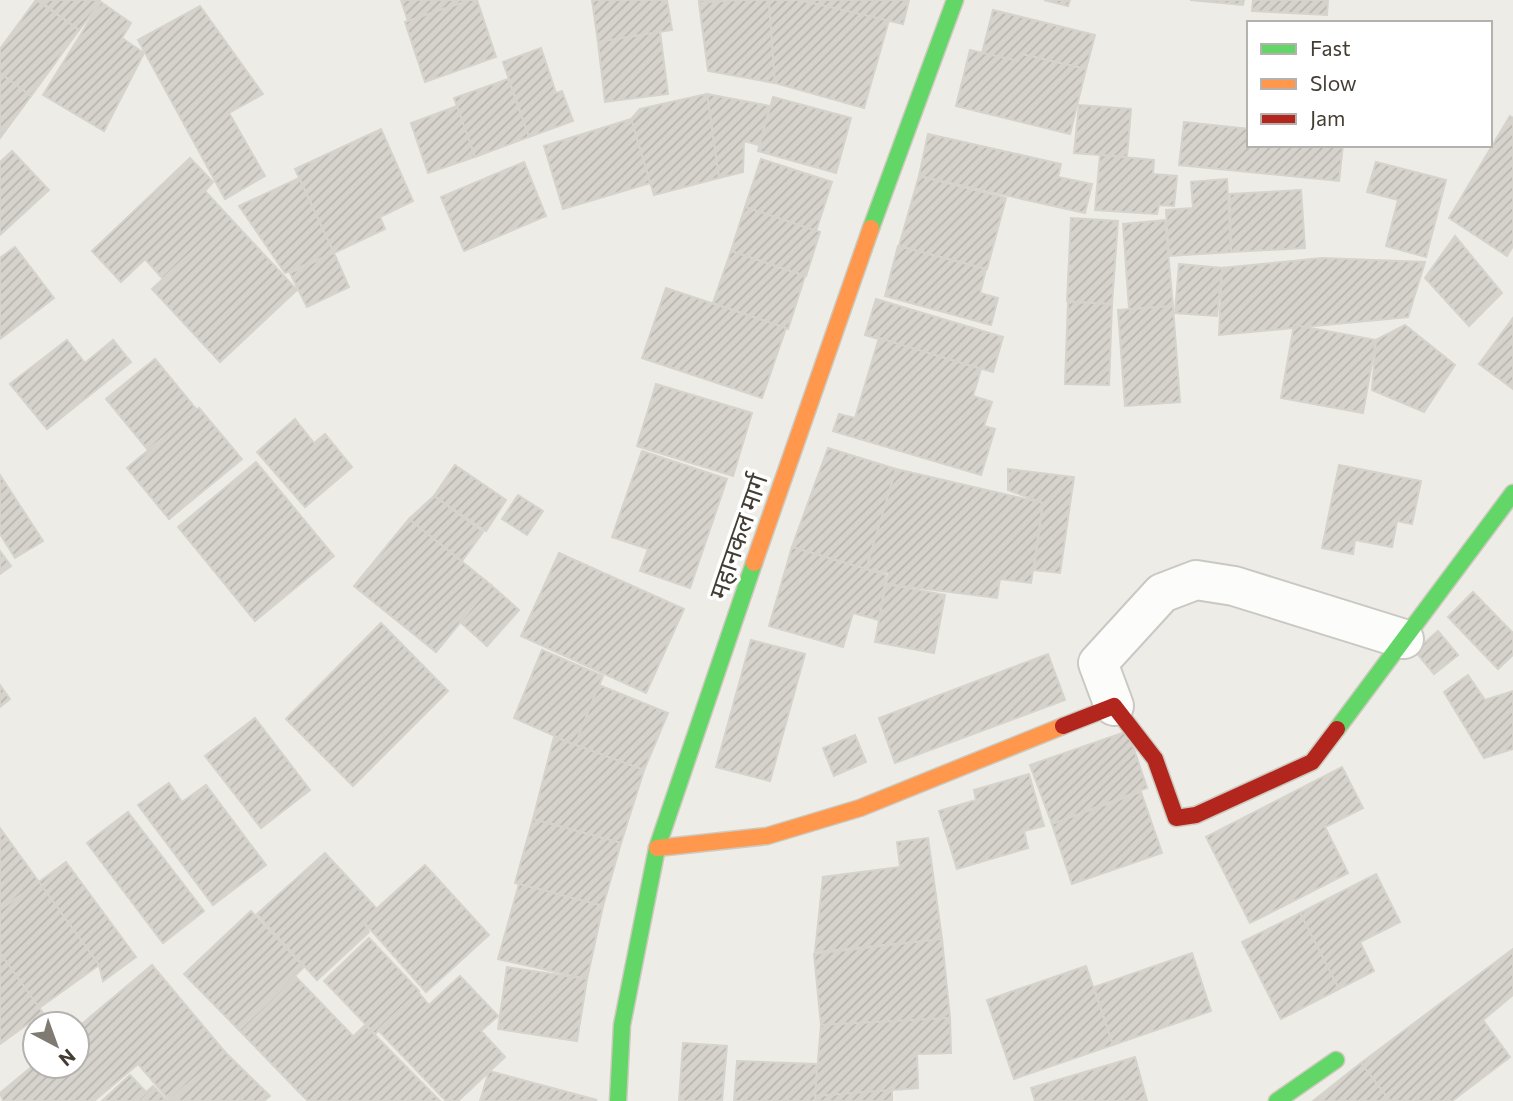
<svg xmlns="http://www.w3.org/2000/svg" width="1513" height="1101" font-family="Commissioner,'Noto Sans Devanagari',sans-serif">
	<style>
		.building { fill: url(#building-hatch); stroke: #d6d3cc; stroke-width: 2 }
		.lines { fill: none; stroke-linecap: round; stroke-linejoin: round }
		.street-casing { stroke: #cac8c2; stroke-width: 42 }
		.fast-casing { stroke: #cdc9be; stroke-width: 19 }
		.slow-casing { stroke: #cdc9be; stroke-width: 19 }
		.jam-casing { stroke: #cdc9be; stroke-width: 19 }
		.street { stroke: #fcfcfb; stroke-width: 38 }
		.fast { stroke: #63d668; stroke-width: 16 }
		.slow { stroke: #ff974d; stroke-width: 16 }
		.jam { stroke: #b3261e; stroke-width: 16 }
		.labels { text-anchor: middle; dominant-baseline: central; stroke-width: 7; stroke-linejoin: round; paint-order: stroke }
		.street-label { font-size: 26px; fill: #433d34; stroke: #fff }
	</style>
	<defs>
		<pattern id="building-hatch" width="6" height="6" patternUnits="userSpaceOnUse" patternTransform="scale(1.75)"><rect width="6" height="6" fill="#d6d3cd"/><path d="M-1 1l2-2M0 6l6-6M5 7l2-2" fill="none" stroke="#b9b6b1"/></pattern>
	</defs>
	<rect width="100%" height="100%" fill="#eeece6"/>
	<!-- building -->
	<g class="building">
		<polygon points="36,0 79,30 31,96 0,73 0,49"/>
		<polygon points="39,0 99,0 101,2 79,30"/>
		<polygon points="401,0 470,0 408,21"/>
		<polygon points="470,0 477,0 496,57 425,82 405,22"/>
		<polygon points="592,0 667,0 672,30 598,42"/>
		<polygon points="699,0 739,0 699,3"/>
		<polygon points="739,0 769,0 775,83 708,71 699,3"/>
		<polygon points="769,0 799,0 889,20 864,108 775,83"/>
		<polygon points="800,0 909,0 903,24"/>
		<polygon points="1044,0 1070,0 1068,6"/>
		<polygon points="1190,0 1244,0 1243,5"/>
		<polygon points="1253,0 1328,0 1327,15 1252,11"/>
		<polygon points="101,2 131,23 122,38 144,53 104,131 43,95"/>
		<polygon points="200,6 263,94 229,113 265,176 225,199 138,40"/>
		<polygon points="993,10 1095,35 1086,69 1021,54 1018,61 982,53"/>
		<polygon points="660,32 668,94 605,102 598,42"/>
		<polygon points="541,48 556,93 562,91 573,121 529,137 503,62"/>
		<polygon points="970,50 1018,61 1021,54 1086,69 1070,134 956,106"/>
		<polygon points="0,73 31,96 0,138"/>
		<polygon points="508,79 529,137 475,157 454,98"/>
		<polygon points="707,94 770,106 759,145 744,141 743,172 719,178"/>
		<polygon points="707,94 719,178 654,195 631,119 640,109"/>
		<polygon points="773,97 851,118 836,173 758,151"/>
		<polygon points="1079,105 1131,109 1127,157 1074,153"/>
		<polygon points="457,106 475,157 428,173 411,123"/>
		<polygon points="1510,116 1513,118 1513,246 1507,256 1449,218"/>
		<polygon points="631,119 650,183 563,209 544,146"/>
		<polygon points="1184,122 1249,129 1249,145 1343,145 1339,181 1179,165"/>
		<polygon points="381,129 413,201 380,217 385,229 334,253 295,169"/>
		<polygon points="928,134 1061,164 1058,177 1092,184 1085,213 919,176"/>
		<polygon points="12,151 49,190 0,235 0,162"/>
		<polygon points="1100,155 1154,160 1153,174 1177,176 1174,206 1159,205 1157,214 1095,210"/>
		<polygon points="190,158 213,182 205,191 229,217 163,279 145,259 121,282 92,251"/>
		<polygon points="761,159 832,182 816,231 745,207"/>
		<polygon points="524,162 546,216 464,251 441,197"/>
		<polygon points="1376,162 1446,180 1426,257 1386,246 1398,200 1367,192"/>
		<polygon points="919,176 1006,198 987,269 899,246"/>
		<polygon points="299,178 334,253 285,273 239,206"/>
		<polygon points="1227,179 1231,252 1169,256 1166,210 1193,208 1191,182"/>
		<polygon points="1301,190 1305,248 1231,252 1230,194"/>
		<polygon points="745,207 820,232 806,276 731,251"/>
		<polygon points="229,217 297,290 220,362 152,289"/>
		<polygon points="1071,218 1118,221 1112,304 1067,301"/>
		<polygon points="1165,220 1173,306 1129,309 1123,224"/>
		<polygon points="1455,236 1502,293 1469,326 1425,278"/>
		<polygon points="898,246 986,269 980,293 998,298 991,325 885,296"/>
		<polygon points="15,247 54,298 0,339 0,258"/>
		<polygon points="731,251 805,276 788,329 713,303"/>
		<polygon points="334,253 349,287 307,307 290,273"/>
		<polygon points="1322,258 1425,262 1408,317 1219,335 1222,268"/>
		<polygon points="1179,264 1222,268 1217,316 1175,313"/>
		<polygon points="666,288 786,328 762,398 642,358"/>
		<polygon points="876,299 1003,337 993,372 865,335"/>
		<polygon points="1068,302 1112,304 1109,385 1065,384"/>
		<polygon points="1173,306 1180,402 1125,406 1118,310"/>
		<polygon points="1513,318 1513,389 1479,364"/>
		<polygon points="1294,325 1376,340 1363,413 1281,398"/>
		<polygon points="1405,325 1455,365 1424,412 1372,390 1376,340"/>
		<polygon points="879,338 981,369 973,396 992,402 984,426 995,429 981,475 833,431 839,414 855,418"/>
		<polygon points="67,340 85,363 113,340 131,362 47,429 10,384"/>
		<polygon points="155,359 197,410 148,450 106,399"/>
		<polygon points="656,384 752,413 733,476 637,446"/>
		<polygon points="199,408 242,459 169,519 127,468"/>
		<polygon points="295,419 314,443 325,434 352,467 305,507 257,452"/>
		<polygon points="828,448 896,469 866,569 792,547"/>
		<polygon points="642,451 727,479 690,588 640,571 648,549 612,537"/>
		<polygon points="256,462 334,556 255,621 178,527"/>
		<polygon points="455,465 506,500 486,531 434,496"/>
		<polygon points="1339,465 1421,481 1412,524 1397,521 1392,547 1355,540 1353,554 1322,548"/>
		<polygon points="896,469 1043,503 1031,583 1000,579 997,598 886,584 889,573 866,569"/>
		<polygon points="1008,469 1074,477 1060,573 1034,570 1043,503 1008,490"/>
		<polygon points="0,475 43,541 15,558 0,534"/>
		<polygon points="518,495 543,511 527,535 502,519"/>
		<polygon points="434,496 483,532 462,561 409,519"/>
		<polygon points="409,519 491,585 436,652 354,586"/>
		<polygon points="792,547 886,575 879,620 853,613 843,647 769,626"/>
		<polygon points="0,551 11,566 0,574"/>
		<polygon points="559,553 684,609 646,693 521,636"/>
		<polygon points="886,584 945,595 934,653 875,642"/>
		<polygon points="491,585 519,610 487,646 460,622"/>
		<polygon points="1473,592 1513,633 1513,655 1498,669 1448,617"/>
		<polygon points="381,623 448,691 353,786 286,719"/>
		<polygon points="1438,631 1458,655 1434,674 1415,651"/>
		<polygon points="751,640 805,654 770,781 716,767"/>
		<polygon points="542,650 603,676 575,745 514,718"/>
		<polygon points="1048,654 1065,700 895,763 879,718"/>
		<polygon points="1468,675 1485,700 1513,691 1513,749 1484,758 1444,692"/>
		<polygon points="0,685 10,699 0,707"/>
		<polygon points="599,685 668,713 644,770 575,745"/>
		<polygon points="255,718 310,790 261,828 205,756"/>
		<polygon points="1128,731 1147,788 1052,824 1030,765"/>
		<polygon points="855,735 866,762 834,776 823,748"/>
		<polygon points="554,737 644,770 621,843 533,819"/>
		<polygon points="1342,767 1363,808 1325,827 1348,873 1250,923 1206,837"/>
		<polygon points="1029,774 1044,826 1024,831 1028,848 957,869 939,811 976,800 974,790"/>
		<polygon points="169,783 182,802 206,785 266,865 213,905 138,805"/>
		<polygon points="1141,792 1162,853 1072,884 1052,824"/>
		<polygon points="128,812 204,911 163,943 87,843"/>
		<polygon points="533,819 621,843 603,906 515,883"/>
		<polygon points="0,828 39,882 0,910"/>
		<polygon points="928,838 942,939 815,952 823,877 900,867 897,842"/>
		<polygon points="325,853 377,909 363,921 369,932 317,980 257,914"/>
		<polygon points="66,862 136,957 103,981 99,965 39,882"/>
		<polygon points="425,865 489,935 426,992 363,921"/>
		<polygon points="1376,874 1400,922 1360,942 1374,971 1339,989 1300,913"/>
		<polygon points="39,882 99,965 39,1008 0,953 0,910"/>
		<polygon points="519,884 603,906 587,979 498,959"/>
		<polygon points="251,911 304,967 239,1030 184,974"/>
		<polygon points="1300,913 1339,989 1281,1019 1242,942"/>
		<polygon points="369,938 419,991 375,1034 324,981"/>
		<polygon points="942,939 950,1018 821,1025 814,954"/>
		<polygon points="1513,949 1513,995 1483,1020 1510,1057 1452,1101 1390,1101 1361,1063"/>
		<polygon points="0,953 43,1013 0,1044"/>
		<polygon points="1192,953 1211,1011 1113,1045 1094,987"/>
		<polygon points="152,965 225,1052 169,1100 138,1064 94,1101 3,1101 0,1093 35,1064 77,1066 77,1028"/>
		<polygon points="1086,966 1113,1045 1014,1079 987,1000"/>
		<polygon points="507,967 587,979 577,1041 498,1029"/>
		<polygon points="295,976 353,1036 298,1091 239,1030"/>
		<polygon points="460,976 498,1016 481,1031 505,1057 458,1101 446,1101 378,1030 418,992 429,1005"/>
		<polygon points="950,1018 951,1053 917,1054 918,1088 815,1096 821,1025"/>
		<polygon points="365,1025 440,1101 308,1101 298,1091"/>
		<polygon points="683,1043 727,1046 722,1101 679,1101"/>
		<polygon points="225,1052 270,1096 264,1101 170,1101"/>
		<polygon points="1135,1057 1147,1101 1035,1101 1031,1088"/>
		<polygon points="737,1061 817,1064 815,1101 734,1101"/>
		<polygon points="1361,1063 1390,1101 1313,1101"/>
		<polygon points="489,1071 597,1100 480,1101"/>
		<polygon points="130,1075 147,1093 138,1101 102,1101"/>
		<polygon points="153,1086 167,1101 137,1101"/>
		<polygon points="892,1090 892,1101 815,1101 815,1096"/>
	</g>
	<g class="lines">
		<defs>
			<polyline id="street" points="1114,706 1098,663 1162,593 1196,580 1234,586 1404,639"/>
			<g id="fast">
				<polyline points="871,228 955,0"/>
				<polyline points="1337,729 1513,493"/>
				<polyline points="618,1101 622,1025 657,848 754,563"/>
				<polyline points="1277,1101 1336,1060"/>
			</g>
			<g id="slow">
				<polyline points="754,563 871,228"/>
				<polyline points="657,848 767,836 860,808 1063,726"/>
			</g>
			<polyline id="jam" points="1063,726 1114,706 1155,759 1176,818 1196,815 1312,762 1337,729"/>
		</defs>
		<!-- street casing -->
		<use href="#street" class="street-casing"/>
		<!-- fast casing -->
		<use href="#fast" class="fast-casing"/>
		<!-- slow casing -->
		<use href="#slow" class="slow-casing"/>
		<!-- jam casing -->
		<use href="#jam" class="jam-casing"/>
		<!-- street -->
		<use href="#street" class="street"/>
		<!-- fast -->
		<use href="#fast" class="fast"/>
		<!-- slow -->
		<use href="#slow" class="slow"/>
		<!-- jam -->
		<use href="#jam" class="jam"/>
	</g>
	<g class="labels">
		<!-- street labels -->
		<g class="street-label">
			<text transform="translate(737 536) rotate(-71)">महानकल मार्ग</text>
		</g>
	</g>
	<!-- legend -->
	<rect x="1247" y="21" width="245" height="126" fill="#ffffff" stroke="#b4b1ae" stroke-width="2"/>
	<rect x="1261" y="44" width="35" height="10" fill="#63d668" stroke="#b4b1ae" stroke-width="2"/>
	<text x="1310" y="56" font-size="21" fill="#433d34">Fast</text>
	<rect x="1261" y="79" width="35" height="10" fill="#ff974d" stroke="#b4b1ae" stroke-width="2"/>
	<text x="1310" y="91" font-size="21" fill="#433d34">Slow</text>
	<rect x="1261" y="114" width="35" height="10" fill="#b3261e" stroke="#b4b1ae" stroke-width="2"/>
	<text x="1310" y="126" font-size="21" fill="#433d34">Jam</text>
	<!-- north arrow -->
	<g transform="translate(56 1045) rotate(139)"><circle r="33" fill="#ffffff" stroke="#b4b1ae" stroke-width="2"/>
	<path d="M0-5L12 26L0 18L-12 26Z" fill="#7f7a72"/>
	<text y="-10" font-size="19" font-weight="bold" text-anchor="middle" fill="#433d34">N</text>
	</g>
</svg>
